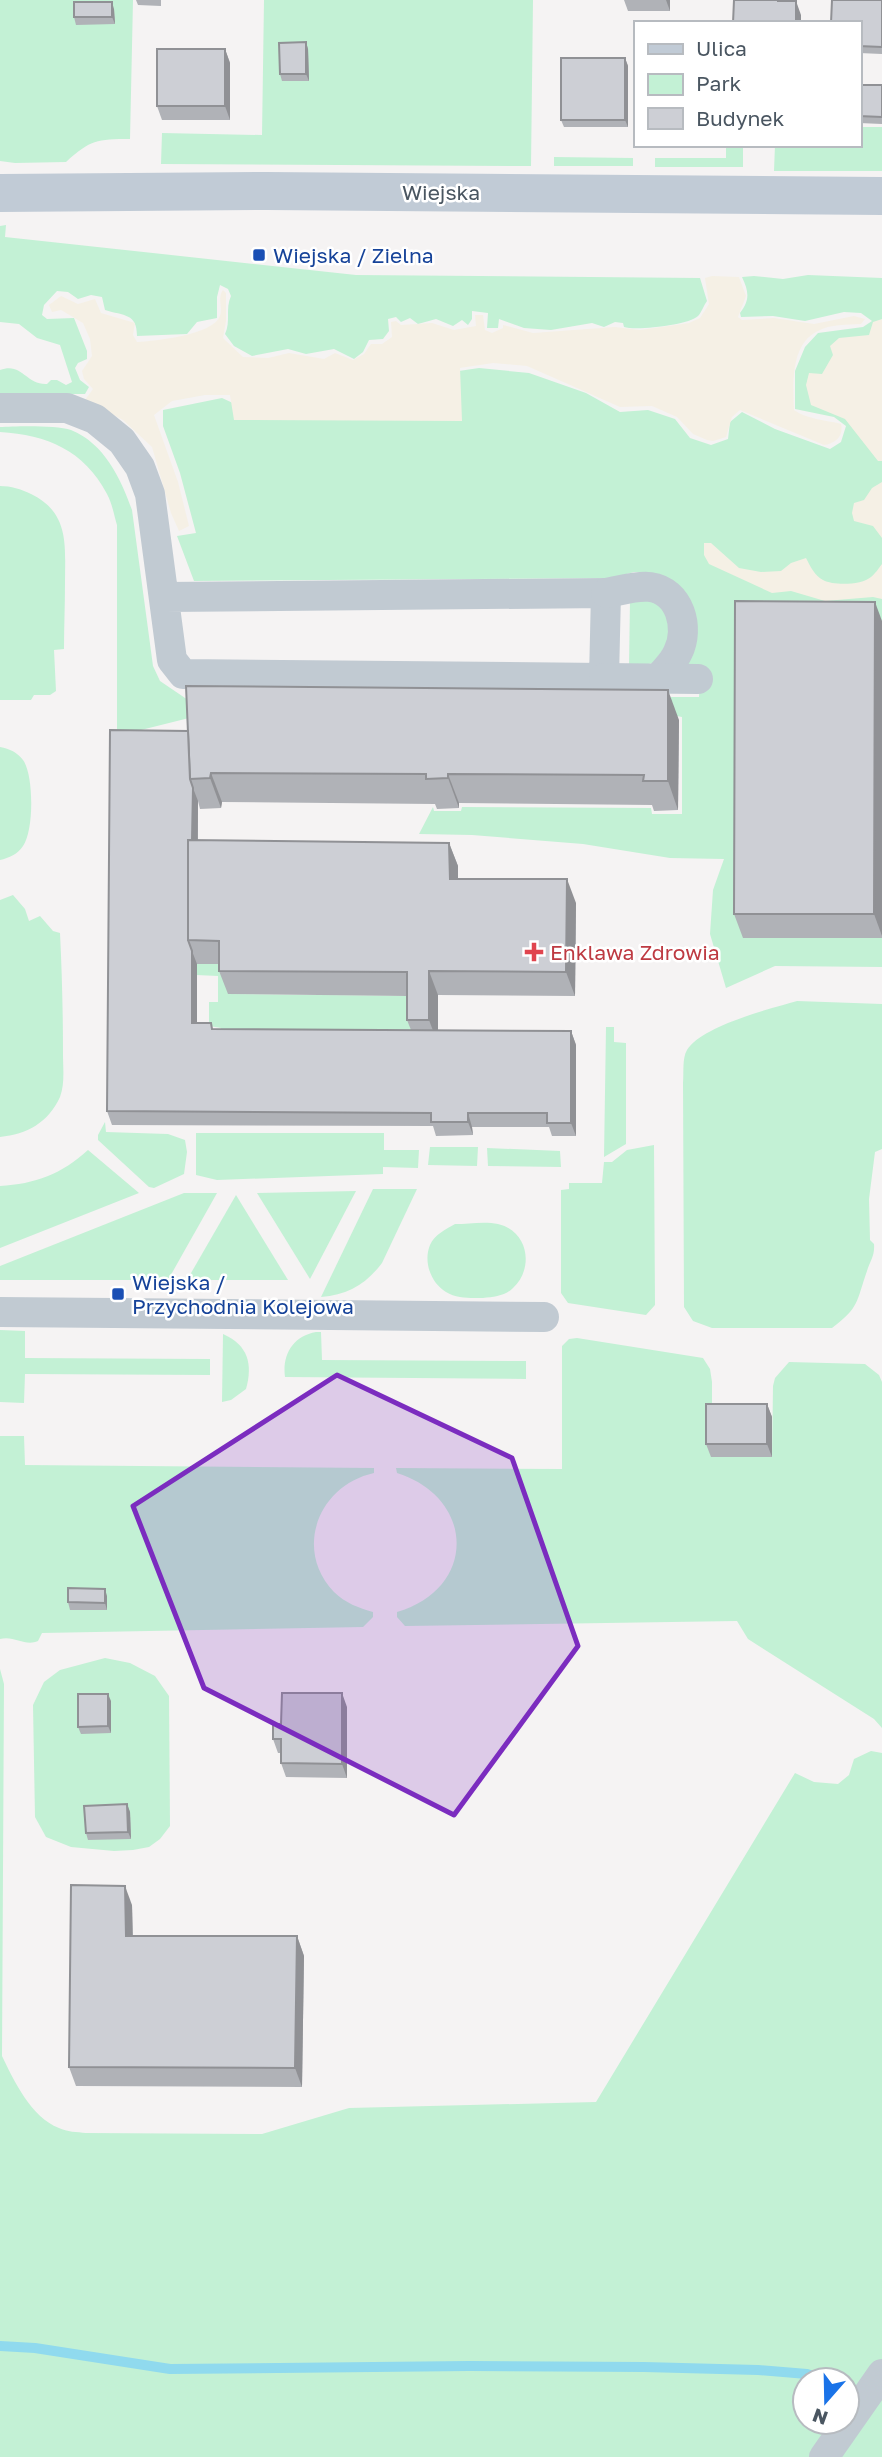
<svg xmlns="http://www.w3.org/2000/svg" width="882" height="2457" font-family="'Golos Text',sans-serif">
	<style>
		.green { fill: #c3f1d5 }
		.sand { fill: #f5f0e5 }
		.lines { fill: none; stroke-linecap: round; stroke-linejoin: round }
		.stream { stroke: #90daee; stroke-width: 10 }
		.street { stroke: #c1cad2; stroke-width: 30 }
		.secondary { stroke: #c1cbd6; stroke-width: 38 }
		.wall { fill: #b0b2b7; fill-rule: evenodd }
		.shaded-wall { fill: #909195 }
		.building { fill: #cdcfd5; stroke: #909195; stroke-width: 2 }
		.marked { fill: #7b2cbf; fill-opacity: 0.2; stroke: #7b2cbf; stroke-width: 5; stroke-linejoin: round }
		.transit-dot { fill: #1a4fb4; stroke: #fff; stroke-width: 2.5 }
		.health-dot { fill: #e0444e; stroke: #fff; stroke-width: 2.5 }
		.labels { text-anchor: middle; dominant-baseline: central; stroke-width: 5; stroke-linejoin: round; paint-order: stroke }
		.street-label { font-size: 21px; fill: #4a5661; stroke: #fff }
		.transit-label { font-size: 21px; fill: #164399; stroke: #fff; text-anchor: start }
		.health-label { font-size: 21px; fill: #be3a42; stroke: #fff; text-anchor: start }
	</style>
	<rect width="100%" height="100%" fill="#f5f3f3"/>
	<!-- green -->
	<g class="green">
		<path d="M0,0H133L130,139C97,139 90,140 66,162L15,163L0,161Z"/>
		<polygon points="264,0 533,0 531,166 161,164 162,133 262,135"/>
		<polygon points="859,127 882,127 882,171 774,171 775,145 859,145"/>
		<polygon points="726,145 743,145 743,167 655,167 655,158 726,158"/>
		<polygon points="554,157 633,158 633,166 554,166"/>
		<path d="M6,225L5,237L356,275L700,278L707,301C704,305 701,313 698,316C689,325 636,331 624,327L623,323L615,322L604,327L592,323L551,330L524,328L499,319L498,328H487L488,313L472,311V319L468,325L462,320L453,326L436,319L418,324L410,318L401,322L396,317L388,319L389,331L383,339L369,340L363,352L354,359L334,349L306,354L288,349L252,356L234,346L225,334C231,321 225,309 231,296L228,289L220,285L217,297V318L197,322L187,334L137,336C137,313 124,316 105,310L102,297L91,295L78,299L68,292L57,291L44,305L42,315L47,319L74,318L87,351V359L78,363L75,368L80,380L89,387L85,394H0V370C23,362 25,385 47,384L51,380H57L66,385L72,382L60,345L37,338L19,324L0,322V226Z"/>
		<path d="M808,275L882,278V967L775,966L726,988L710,934L713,890L724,859L670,858L583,844L472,835L419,834L433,807L434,811H461L462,807L651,808L652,814H682V717L671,715V697H699L700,676H681L689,655L645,572H634L612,578L194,581L177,536L196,533L180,473L163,426V410L222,398L235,404L479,368L529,373L586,393L620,412L648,410L675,419L690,438L711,445L728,439L730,422L742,412L775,429L830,449L841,442L846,426L834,417L795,409V371L805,347L818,333L863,327L872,321L861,313L844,312L805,321L773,316L741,317L740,313C750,300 749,292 742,277L754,276L783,279Z"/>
		<path d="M0,427C16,426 57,425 71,430C104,443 121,479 132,510L153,666L160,681L188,700L197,716L117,736V525C114,515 112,503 107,494C84,450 47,435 0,432Z"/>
		<path d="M0,486C11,486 21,489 31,494C70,513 65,546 65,583C65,605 64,627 64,649L54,650L56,691L50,695H34L31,700H0Z"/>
		<path d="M630,600H655C680,627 672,638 653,663L629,668Z"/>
		<path d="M0,747C10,749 17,752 23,760C34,775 34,831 23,846C18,854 9,858 0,860Z"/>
		<path d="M13,895L25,909L29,921L40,916L53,931L60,933C62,973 63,1013 63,1054C63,1067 65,1084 60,1097C48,1123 27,1134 0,1137V900Z"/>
		<polygon points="197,964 228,964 229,994 416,996 416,1043 217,1042 221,1028 209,1026 209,1002 218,1002 218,976 196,975"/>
		<path d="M797,1001L882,1004V1149L875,1152L869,1199L870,1240L874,1244C875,1256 870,1261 867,1271C856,1302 860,1307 832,1328H712L693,1321L684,1307L683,1083C684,1073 682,1058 687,1050C702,1026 769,1009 797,1001Z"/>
		<polygon points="606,1027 614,1027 614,1042 626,1043 626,1144 604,1157"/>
		<polygon points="105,1122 106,1132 168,1134 185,1140 187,1152 184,1174 154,1188 149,1187 98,1140 98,1135"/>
		<polygon points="196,1133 384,1133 384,1150 419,1150 418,1168 383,1167 383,1174 217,1180 196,1175"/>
		<polygon points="654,1145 655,1305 646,1315 568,1303 561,1293 561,1190 569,1189 569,1183 602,1183 604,1162 612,1162 627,1150"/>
		<polygon points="430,1147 478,1147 477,1166 428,1165"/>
		<polygon points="487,1148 560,1151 561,1167 488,1166"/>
		<path d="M88,1150L139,1193L0,1248V1186C35,1184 62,1174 88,1150Z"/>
		<path d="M373,1189H417L382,1263C366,1284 348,1295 321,1297Z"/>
		<polygon points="356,1191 310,1279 257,1193"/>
		<polygon points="184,1193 217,1193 168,1280 0,1280 0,1266"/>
		<polygon points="236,1195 288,1280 187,1280"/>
		<path d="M455,1224C468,1224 485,1221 498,1224C529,1231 534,1269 513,1288C505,1296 494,1297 483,1298C471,1298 457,1299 446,1292C431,1283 423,1262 430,1245C434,1235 446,1229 455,1224Z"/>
		<polygon points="0,1330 25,1331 25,1358 210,1359 210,1375 25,1374 24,1403 0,1402"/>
		<path d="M316,1332H321L322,1360L526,1361V1379L285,1377C282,1355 293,1336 316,1332Z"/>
		<path d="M223,1334C248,1345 253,1364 246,1389L231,1400L222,1402Z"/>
		<path d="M577,1338L703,1358L710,1369L712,1382V1457H772L773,1386L775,1378L789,1362L865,1364L879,1375L882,1382V1728L874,1719L748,1639L737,1621L405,1626L397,1617V1612C477,1589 476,1498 397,1473L396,1468L562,1469V1346L569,1339Z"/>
		<path d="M0,1436H24L25,1465L374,1468V1473C319,1485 293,1549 334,1592C345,1603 359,1608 373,1612V1617L363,1627L42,1633L38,1641C25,1647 14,1635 0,1639Z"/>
		<polygon points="105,1658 130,1663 155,1676 169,1696 170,1826 160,1839 149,1847 133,1850 114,1851 71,1847 46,1837 35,1817 33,1705 44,1682 60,1670"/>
		<path d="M0,1669L4,1684L2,2056C14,2081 31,2117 59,2128C67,2132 77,2132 86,2133L262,2134L349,2108L596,2102L795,1773L814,1782L838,1784L849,1775L854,1759L871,1751L882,1753V2359L847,2411V2380H805V2422H840L816,2457H0Z"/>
		<polygon points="882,2391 882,2457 831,2457"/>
	</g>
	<!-- sand -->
	<g class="sand">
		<path d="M712,276L739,277L746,296L738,317L742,320L774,318L814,324L854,316L865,319L861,324C847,325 830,324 818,331C790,344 793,385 794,410C806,419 826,420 841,424C844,436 835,444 824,445L740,410L732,417L726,437L713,441L707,440L693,434L677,417L652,406L620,407L527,366L493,363L460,368L462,421L234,420L230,395H205L172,401L154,415L178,482L189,526L179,531L171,513L152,447L123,420L85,400L93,389L84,379L82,371L92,356L90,339L83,323L61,310L52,312L49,305L61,296L78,304L95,299L101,313L135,323L133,335L137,342C155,341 213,335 220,316C223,307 217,298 223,290L226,293V321L223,338L243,357L268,358L289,353L324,359L335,353L353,360L364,354L371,344H382L392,337L391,322L396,321L401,325L432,323L454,330L476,326L475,315H483L485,330L492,333L503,328V325L533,333L615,327L640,330L689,323L700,318L709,304L705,278Z"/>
		<polygon points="882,319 882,461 878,461 845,419 811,405 806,385 809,373 822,374 833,355 830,346 839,338 869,335 873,322"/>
		<polygon points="882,482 882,538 873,526 854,521 852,513 854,503 864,500 872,488"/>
		<path d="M704,543H711L739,568L761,572L781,571L791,563L806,558C810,566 815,576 823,580C834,586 862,585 871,577C875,574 879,568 882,564V599L873,597L825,601L791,591L772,593L709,564L704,555Z"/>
	</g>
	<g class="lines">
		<!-- stream -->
		<polyline class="stream" points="0,2346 35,2348 170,2369 469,2366 644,2367 758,2370 807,2374 823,2380"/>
		<!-- street -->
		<g class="street">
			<polyline points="0,408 67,408 95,419 122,441 140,467 150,494 172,660 183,674 604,678 606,593 165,597"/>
			<path d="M606,593C619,591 637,585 650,587C680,591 690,628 678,652C674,662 665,670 658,679"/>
			<polyline points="604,678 698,679"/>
			<polyline points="0,1312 544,1317"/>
			<polyline points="824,2457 882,2374"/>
		</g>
		<!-- secondary -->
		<polyline class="secondary" points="0,193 267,191 882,196"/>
	</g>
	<!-- wall -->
	<g class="wall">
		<polygon points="136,0 161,0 161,6 138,5"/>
		<polygon points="624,0 670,0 670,11 628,11"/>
		<polygon points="882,0 882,54 859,53 859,23"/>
		<polygon points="114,9 115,24 76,25 74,17"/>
		<polygon points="306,42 308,49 309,81 282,81 280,74"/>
		<polygon points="225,49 230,63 230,120 162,120 157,106"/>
		<polygon points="625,58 628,66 628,127 564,127 561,120"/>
		<polygon points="859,85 882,85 882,124 859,123"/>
		<polygon points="882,621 882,938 743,938 734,914"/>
		<path d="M679,720L678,810L654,811L652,805L459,803V808L437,809L435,804L222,802L221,808L200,809L198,801V840L449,843L458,866V879L576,903L575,996L438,995V1030L571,1031L576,1045V1136H552L549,1127H472L473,1135L436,1136L433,1126L112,1125L107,1111L188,731ZM197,964H219V971L228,994L407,996V1020L411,1030L213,1029L197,1023Z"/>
		<polygon points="767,1404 772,1417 772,1457 711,1457 706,1444"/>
		<polygon points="107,1596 107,1610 70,1610 68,1602"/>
		<polygon points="111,1701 111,1733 81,1734 78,1727"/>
		<polygon points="347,1707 347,1778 286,1777 281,1763 281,1753 278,1753 273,1739 281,1724"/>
		<polygon points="127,1804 130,1812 131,1839 88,1840 86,1833"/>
		<polygon points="132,1905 133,1936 297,1936 304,1956 302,2087 76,2086 69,2067"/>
	</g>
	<!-- shaded-wall -->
	<g class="shaded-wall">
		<polygon points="666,0 670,0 670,11"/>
		<polygon points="796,1 801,15 801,23 796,23"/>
		<polygon points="112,2 114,9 115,24 112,17"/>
		<polygon points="306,42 308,49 309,81 306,74"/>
		<polygon points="225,49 230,63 230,120 225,106"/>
		<polygon points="625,58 628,66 628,127 625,120"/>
		<polygon points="875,602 882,621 882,936 874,914"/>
		<polygon points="668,690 679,720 678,810 668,781"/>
		<polygon points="211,773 222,802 221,808 210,778"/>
		<polygon points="448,774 459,803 459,808 448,778"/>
		<polygon points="193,788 198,801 197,940 192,940"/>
		<polygon points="449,843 458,866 458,902 450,879"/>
		<polygon points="567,879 576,903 575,996 566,972"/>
		<polygon points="192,951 197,964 197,1036 192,1023"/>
		<polygon points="429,971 438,995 438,1044 429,1020"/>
		<polygon points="571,1031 576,1045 576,1136 571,1123"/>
		<polygon points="468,1113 472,1127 473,1135 468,1122"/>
		<polygon points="767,1404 772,1417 772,1457 767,1444"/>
		<polygon points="105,1589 107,1596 107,1610 105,1603"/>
		<polygon points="342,1693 347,1707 347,1778 342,1764"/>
		<polygon points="108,1694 111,1701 111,1733 108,1726"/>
		<polygon points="127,1804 130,1812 131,1839 128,1832"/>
		<polygon points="125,1886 132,1905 133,1956 126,1936"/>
		<polygon points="297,1936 304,1956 302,2087 295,2068"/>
	</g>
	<!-- building -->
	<g class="building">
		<polygon points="734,0 778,0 778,1 796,1 796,23 733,23"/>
		<polygon points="832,0 882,0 882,47 859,46 859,23 831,23"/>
		<rect x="74" y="2" width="38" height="15"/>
		<polygon points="306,42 306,74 280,74 279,43"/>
		<rect x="157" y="49" width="68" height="57"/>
		<rect x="561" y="58" width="64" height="62"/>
		<polygon points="859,85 882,85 882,117 859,116"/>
		<polygon points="735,601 875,602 874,914 734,914"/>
		<polygon points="186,686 668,690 668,781 643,781 644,775 448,774 448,778 426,779 426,774 211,773 210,778 190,779"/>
		<polygon points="110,730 188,731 190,779 193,788 192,840 188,840 188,940 192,951 192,1023 211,1023 212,1029 571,1031 571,1123 547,1123 547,1113 468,1113 468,1122 431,1122 431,1113 107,1111"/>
		<polygon points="188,840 449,843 450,879 567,879 566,972 429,971 429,1020 407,1020 407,972 219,971 219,941 188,940"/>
		<rect x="706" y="1404" width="61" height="40"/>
		<polygon points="68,1588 105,1589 105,1603 68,1602"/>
		<polygon points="282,1693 342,1693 342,1764 281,1763 281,1739 273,1739 273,1724 281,1724"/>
		<polygon points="78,1694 108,1694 108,1726 78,1727"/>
		<polygon points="127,1804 128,1832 86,1833 84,1806"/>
		<polygon points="71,1885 125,1886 126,1936 297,1936 295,2068 69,2067"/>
	</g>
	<!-- marked area -->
	<path class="marked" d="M337,1375L512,1458L578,1646L454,1815L204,1688L133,1506Z"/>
	<!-- markers -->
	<g class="transit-dot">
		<rect x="252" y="248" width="14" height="14" rx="3.5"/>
		<rect x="111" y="1287" width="14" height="14" rx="3.5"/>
	</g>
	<path class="health-dot" d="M530.5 941.5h7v7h7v7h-7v7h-7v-7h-7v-7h7z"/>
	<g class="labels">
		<!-- street labels -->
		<g class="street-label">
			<text x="441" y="192">Wiejska</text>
		</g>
		<!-- transit labels -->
		<g class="transit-label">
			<text x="273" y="255">Wiejska / Zielna</text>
			<text x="132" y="1282">Wiejska /<tspan x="132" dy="24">Przychodnia Kolejowa</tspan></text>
		</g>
		<!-- health labels -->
		<g class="health-label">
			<text x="550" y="952">Enklawa Zdrowia</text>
		</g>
	</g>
	<!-- legend -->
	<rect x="634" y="21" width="228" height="126" fill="#ffffff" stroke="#b7bbc0" stroke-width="2"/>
	<rect x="648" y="44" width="35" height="10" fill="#c1cbd6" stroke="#b7bbc0" stroke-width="2"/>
	<text x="696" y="56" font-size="21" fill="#4a5661">Ulica</text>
	<rect x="648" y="74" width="35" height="21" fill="#c3f1d5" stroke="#b7bbc0" stroke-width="2"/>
	<text x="696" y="91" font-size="21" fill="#4a5661">Park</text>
	<rect x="648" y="108" width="35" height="21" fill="#cdcfd5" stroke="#b7bbc0" stroke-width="2"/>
	<text x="696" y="126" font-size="21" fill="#4a5661">Budynek</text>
	<!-- north arrow -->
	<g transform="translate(826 2401) rotate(200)"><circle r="33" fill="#ffffff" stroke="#b7bbc0" stroke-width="2"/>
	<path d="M0-5L12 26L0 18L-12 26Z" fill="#1a73e8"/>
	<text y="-10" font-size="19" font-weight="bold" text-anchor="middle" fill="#4a5661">N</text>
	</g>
</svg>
